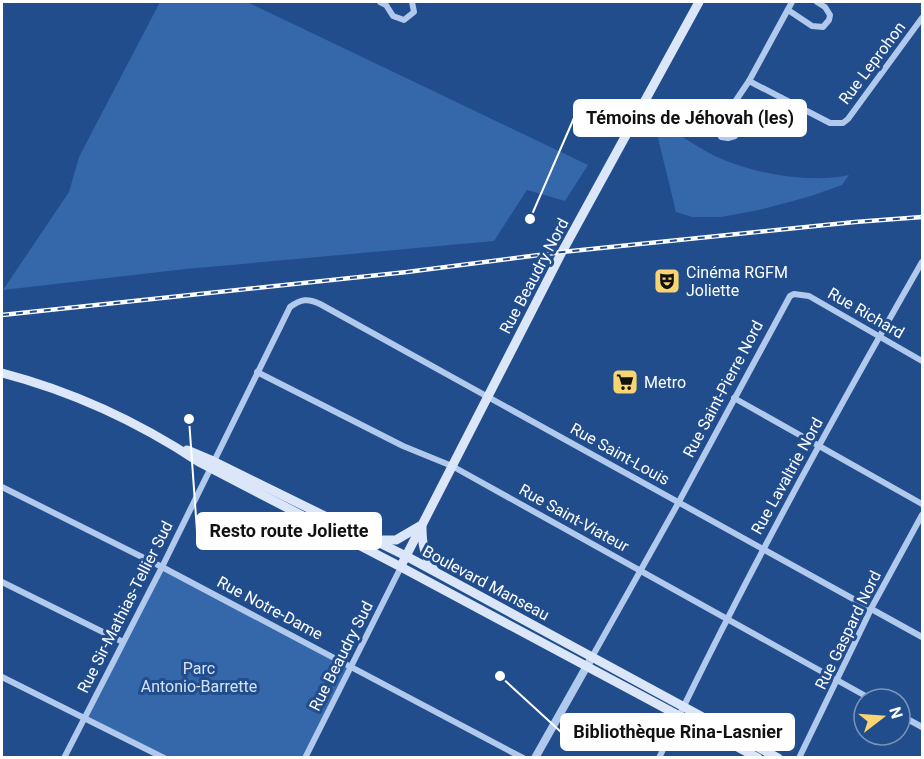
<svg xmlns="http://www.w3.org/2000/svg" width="924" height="759" font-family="Roboto,sans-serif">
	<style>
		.green { fill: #3567ab }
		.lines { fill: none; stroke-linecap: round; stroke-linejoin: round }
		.minor { stroke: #b0c9ec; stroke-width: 6 }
		.tertiary { stroke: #b0c9ec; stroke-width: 8 }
		.secondary { stroke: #dbe7f9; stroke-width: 9 }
		.rail-casing { stroke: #fff; stroke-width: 4.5 }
		.rail { stroke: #214d8d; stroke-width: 2; stroke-dasharray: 7; stroke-linecap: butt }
		.labels { text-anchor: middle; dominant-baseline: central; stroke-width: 6; stroke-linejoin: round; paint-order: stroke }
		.street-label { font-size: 16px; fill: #fff; stroke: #214d8d }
		.poi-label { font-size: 16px; fill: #fff; stroke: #214d8d; text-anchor: start }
		.park-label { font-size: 16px; fill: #d5e4f9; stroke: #214d8d }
		.leader { fill: none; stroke: #fff; stroke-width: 2 }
		.callout-dot { fill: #fff; stroke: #214d8d; stroke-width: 2 }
		.callout { fill: #fff; stroke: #fff; stroke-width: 2 }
		.callout-label { font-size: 18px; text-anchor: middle; font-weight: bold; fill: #111 }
	</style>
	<rect width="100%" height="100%" fill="#214d8d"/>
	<!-- green -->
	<g class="green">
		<polygon points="160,2 247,2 588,165 565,201 527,190 494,241 186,269 3,290 69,192 79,157"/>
		<path d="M657,120C674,131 691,143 709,153C747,173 808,184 849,175L842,185L811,196L759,210L721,217H692L676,212L658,138Z"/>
		<polygon points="162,567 352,666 305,757 164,757 84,718"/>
	</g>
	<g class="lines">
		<!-- minor -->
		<g class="minor">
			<polyline points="380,2 386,5 393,16 404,20 414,12 412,2"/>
			<polyline points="788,10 812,26 823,27 829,20 830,15 825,7 817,2"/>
			<polyline points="749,81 830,123 843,123 848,119 922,18"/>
			<polyline points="729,112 736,133 735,136 728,138 721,137 718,131 718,127 749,81 792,2"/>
			<polyline points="257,372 403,446 452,466 871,699"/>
			<polyline points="734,398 922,504"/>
			<polyline points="2,487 162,567 523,758"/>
			<polyline points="2,582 123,642"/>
			<polyline points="592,657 675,509 790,296 794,294 809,296 922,361"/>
			<polyline points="2,677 164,758"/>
			<polyline points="900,715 922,727"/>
			<path d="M64,758L162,567L290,307C301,299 308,298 320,304L922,637"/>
			<polyline points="305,758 401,567"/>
			<path d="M659,758C739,588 829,424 922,262"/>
			<polyline points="799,758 873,605 922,515"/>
		</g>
		<!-- tertiary -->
		<polyline class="tertiary" points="535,758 592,657"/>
		<!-- secondary -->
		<g class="secondary">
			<path d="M2,373C71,391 140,423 199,462L401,567L758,758"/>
			<polyline points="187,450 213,461 406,556 778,758"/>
			<path d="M422,527C422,543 424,556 434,570"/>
			<polyline points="378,540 396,540 420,526"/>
			<polyline points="403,562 562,252 699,2"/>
		</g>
		<defs>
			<polyline id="rail" points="2,315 407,272 562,252 855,222 922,217"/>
		</defs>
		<!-- rail casing -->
		<use href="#rail" class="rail-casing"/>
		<!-- rail -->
		<use href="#rail" class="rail"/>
	</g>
	<!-- icons -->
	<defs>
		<symbol id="theatre-square" viewBox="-11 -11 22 22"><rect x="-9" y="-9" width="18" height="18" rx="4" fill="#f8d571" stroke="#214d8d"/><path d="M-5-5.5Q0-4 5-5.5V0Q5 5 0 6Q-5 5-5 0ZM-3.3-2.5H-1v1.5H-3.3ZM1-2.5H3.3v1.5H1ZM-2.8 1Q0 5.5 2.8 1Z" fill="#111"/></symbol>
		<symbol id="supermarket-square" viewBox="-11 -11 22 22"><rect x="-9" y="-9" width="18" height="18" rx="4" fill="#f8d571" stroke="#214d8d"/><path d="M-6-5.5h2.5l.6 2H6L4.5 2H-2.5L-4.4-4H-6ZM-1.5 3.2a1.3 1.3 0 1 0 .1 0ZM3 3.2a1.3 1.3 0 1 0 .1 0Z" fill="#111"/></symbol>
	</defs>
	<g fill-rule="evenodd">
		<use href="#theatre-square" x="652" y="266" width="30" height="30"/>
		<use href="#supermarket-square" x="610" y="367" width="30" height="30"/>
	</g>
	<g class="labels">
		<!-- street labels -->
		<g class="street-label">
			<text transform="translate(872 63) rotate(-53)">Rue Leprohon</text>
			<text transform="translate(534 276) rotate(-62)">Rue Beaudry Nord</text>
			<text transform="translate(866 313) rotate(30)">Rue Richard</text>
			<text transform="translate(723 389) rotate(-62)">Rue Saint-Pierre Nord</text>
			<text transform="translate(620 454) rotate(29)">Rue Saint-Louis</text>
			<text transform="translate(787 476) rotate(-61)">Rue Lavaltrie Nord</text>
			<text transform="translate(574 518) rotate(29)">Rue Saint-Viateur</text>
			<text transform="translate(486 583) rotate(28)">Boulevard Manseau</text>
			<text transform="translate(125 607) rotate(-63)">Rue Sir-Mathias-Tellier Sud</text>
			<text transform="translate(270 608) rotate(28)">Rue Notre-Dame</text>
			<text transform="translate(848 630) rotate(-64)">Rue Gaspard Nord</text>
			<text transform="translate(341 656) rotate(-63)">Rue Beaudry Sud</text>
		</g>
		<!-- poi labels -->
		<g class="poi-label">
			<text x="686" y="272">Cinéma RGFM<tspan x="686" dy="18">Joliette</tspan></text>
			<text x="644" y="382">Metro</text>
		</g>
		<!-- park labels -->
		<g class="park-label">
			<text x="199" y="668">Parc<tspan x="199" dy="18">Antonio-Barrette</tspan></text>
		</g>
	</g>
	<!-- callouts -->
	<path class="leader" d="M530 219L574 118M189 419L197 531M500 676L561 732"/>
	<g class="callout-dot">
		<circle cx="530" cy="219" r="6"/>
		<circle cx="189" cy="419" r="6"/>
		<circle cx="500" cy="676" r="6"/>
	</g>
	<g class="callout">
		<rect x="574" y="100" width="232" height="36" rx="6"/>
		<rect x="197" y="513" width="184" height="36" rx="6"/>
		<rect x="561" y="714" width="233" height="36" rx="6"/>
	</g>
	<g class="callout-label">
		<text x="690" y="124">Témoins de Jéhovah (les)</text>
		<text x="289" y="537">Resto route Joliette</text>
		<text x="678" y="738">Bibliothèque Rina-Lasnier</text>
	</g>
	<!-- border -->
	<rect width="924" height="759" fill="none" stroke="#ffffff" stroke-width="6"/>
	<!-- north arrow -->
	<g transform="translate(882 717) rotate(73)"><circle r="28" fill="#214d8d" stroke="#7a94bb" stroke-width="1.5"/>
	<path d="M0-4.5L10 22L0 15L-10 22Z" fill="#f8d571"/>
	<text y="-9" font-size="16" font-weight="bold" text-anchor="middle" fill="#ffffff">N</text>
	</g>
</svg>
